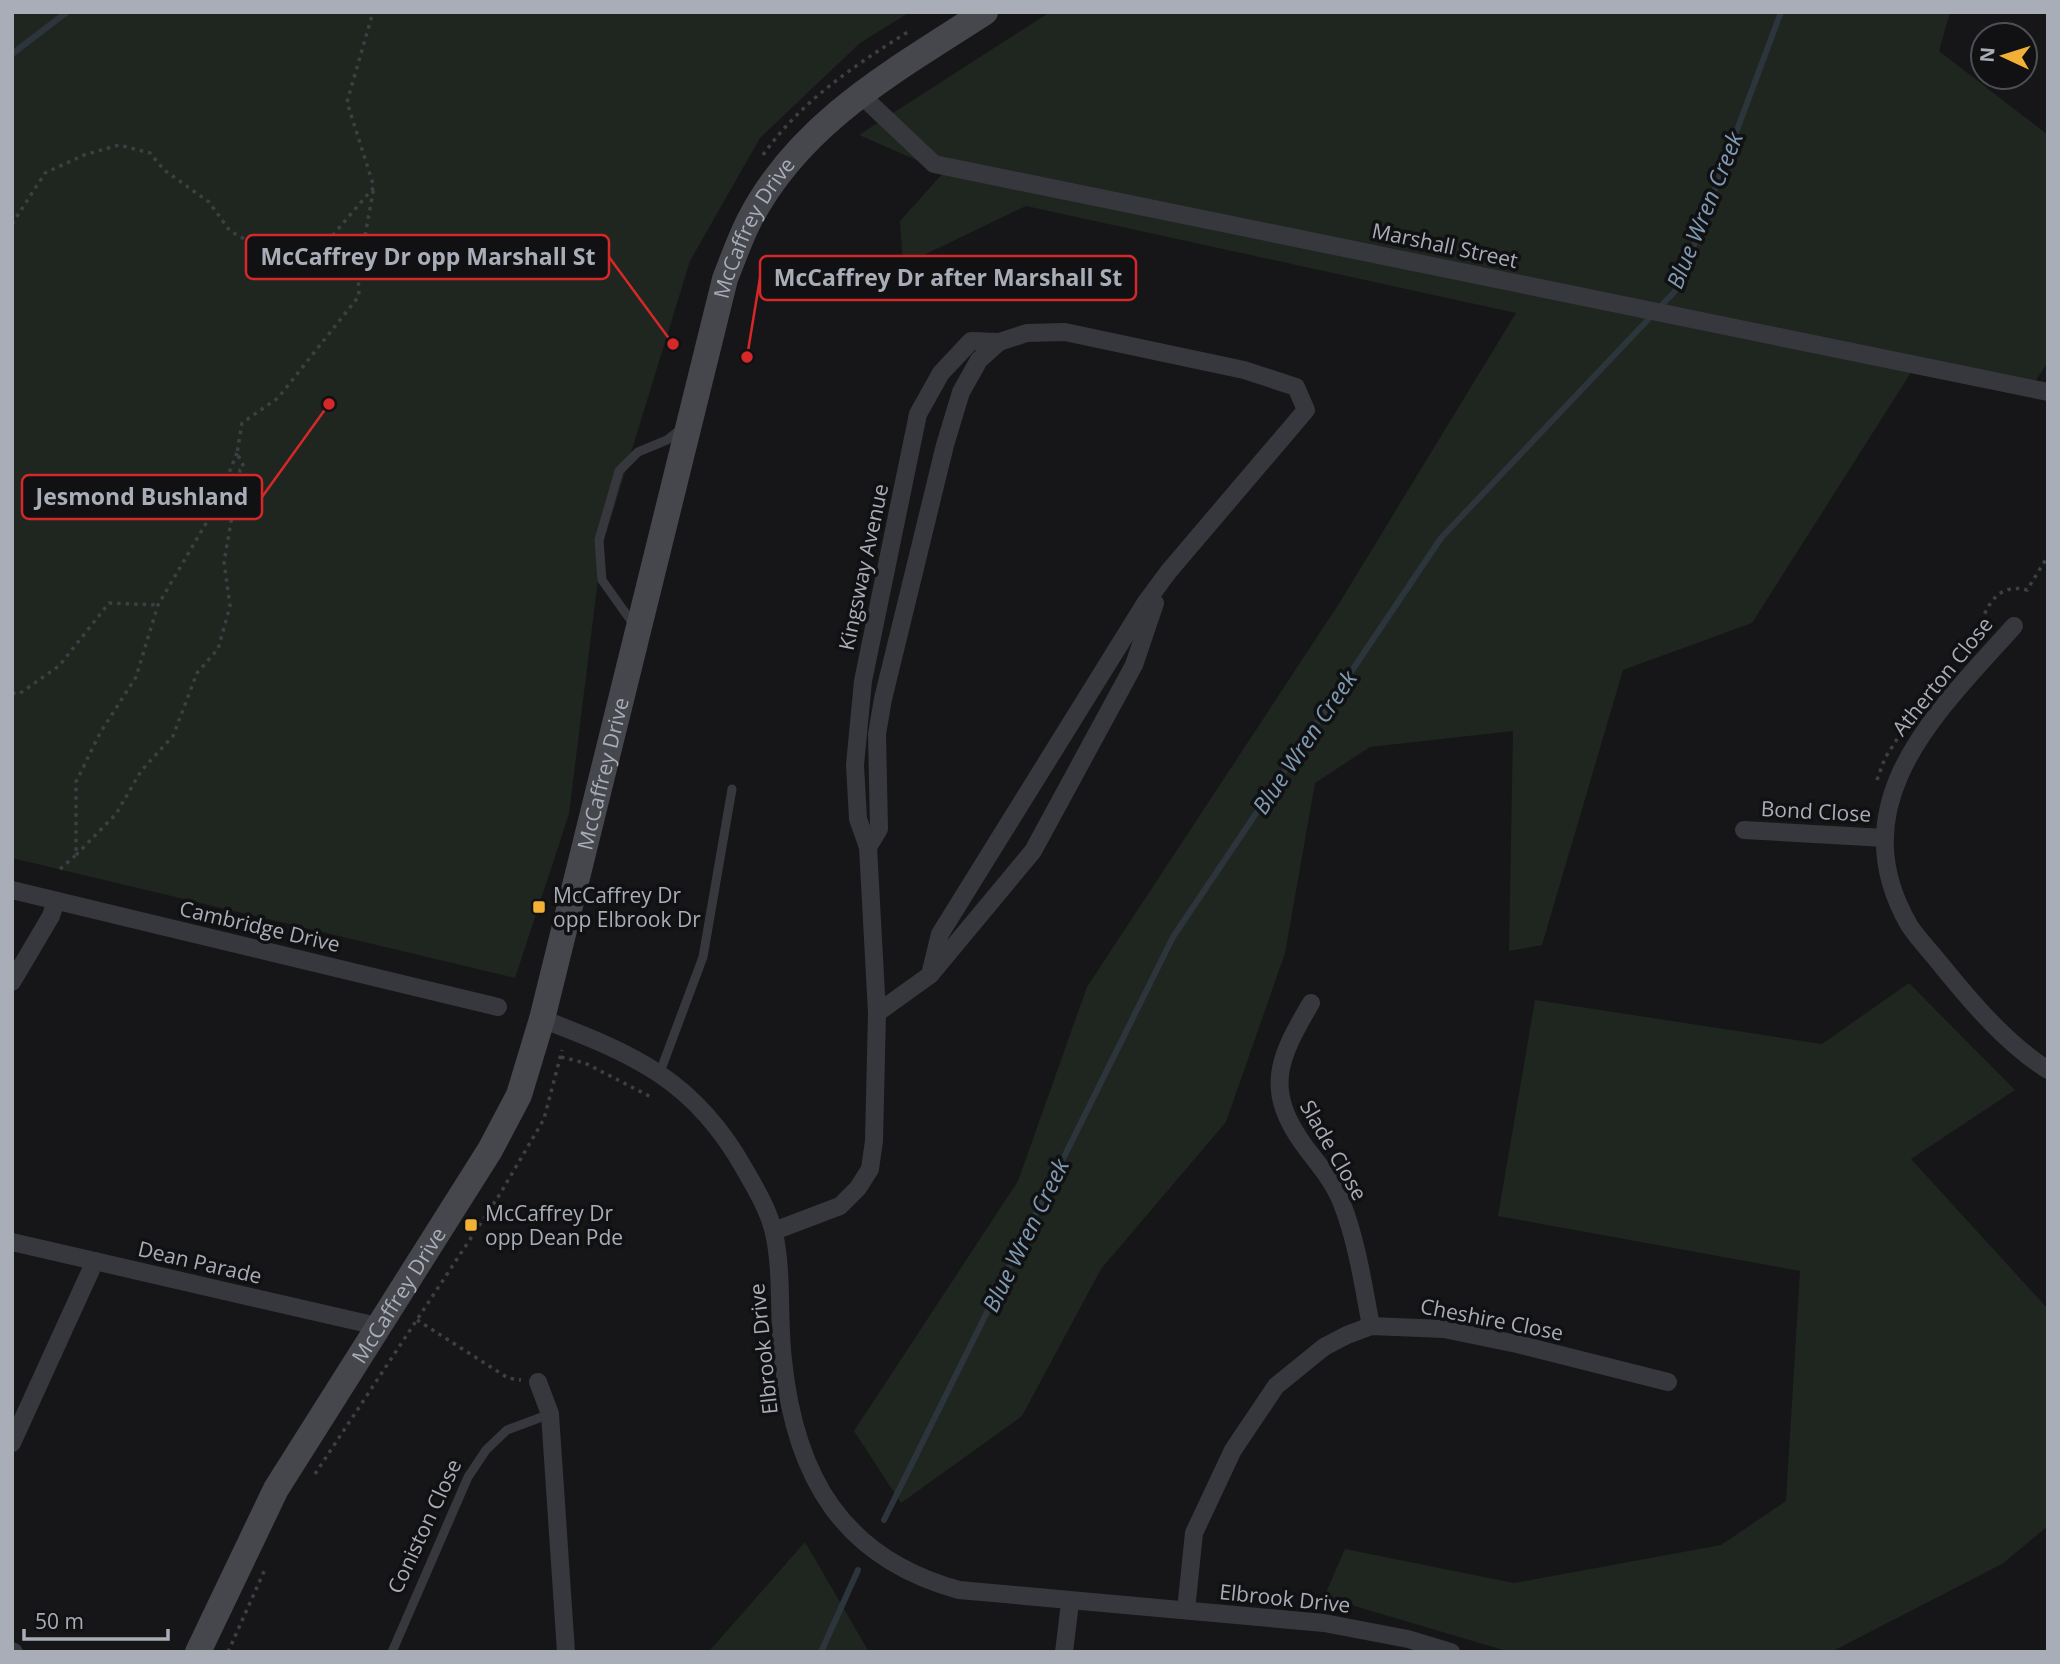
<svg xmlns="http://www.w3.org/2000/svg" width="2060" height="1664" font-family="'Open Sans',sans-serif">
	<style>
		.green { fill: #1e261f }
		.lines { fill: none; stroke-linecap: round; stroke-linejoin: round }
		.stream { stroke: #2c353c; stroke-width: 6 }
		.path { stroke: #3d3f44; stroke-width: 3.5; stroke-dasharray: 3.5 5; stroke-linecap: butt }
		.service { stroke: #37383d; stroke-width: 9 }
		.minor { stroke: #37383d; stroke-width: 18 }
		.secondary { stroke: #45474d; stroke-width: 26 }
		.poi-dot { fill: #f2b134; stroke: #111113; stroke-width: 2.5 }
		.labels { text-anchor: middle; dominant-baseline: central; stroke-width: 7; stroke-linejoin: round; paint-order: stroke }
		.street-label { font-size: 21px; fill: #a8adb8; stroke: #111113 }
		.poi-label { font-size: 21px; fill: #a8adb8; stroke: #111113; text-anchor: start }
		.water-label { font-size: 23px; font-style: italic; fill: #7f9bb3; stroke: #111113 }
		.leader { fill: none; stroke: #d62828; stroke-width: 2.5 }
		.callout-dot { fill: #d62828; stroke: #111113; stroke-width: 2.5 }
		.callout { fill: #111113; stroke: #d62828; stroke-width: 2.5 }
		.callout-label { font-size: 23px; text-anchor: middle; font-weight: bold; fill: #a8adb8 }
	</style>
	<rect width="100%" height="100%" fill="#161618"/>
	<!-- green -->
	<g class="green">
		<polygon points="12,12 910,12 860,43 760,138 690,261 602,547 569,814 515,978 12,858"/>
		<polygon points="1050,12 1950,12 1939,51 2048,135 2048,362 2035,382 1917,363 1752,623 1623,670 1542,945 1509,951 1513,731 1370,747 1315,783 1285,953 1226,1122 1101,1269 1022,1416 901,1503 854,1431 1018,1181 1087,987 1340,602 1516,313 1026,206 903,265 900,221 944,172 859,135"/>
		<polygon points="1909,983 2015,1090 1911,1159 2048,1309 2048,1526 2002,1564 1831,1652 1510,1652 1324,1597 1345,1549 1514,1583 1721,1545 1786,1501 1800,1271 1498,1216 1535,1000 1822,1044"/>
		<polygon points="805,1542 869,1652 711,1652 711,1649"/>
	</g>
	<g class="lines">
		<!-- stream -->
		<g class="stream">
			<polyline points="12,54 67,12"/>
			<polyline points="884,1520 1173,937 1441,538 1678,288 1781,12"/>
			<polyline points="821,1652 858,1570"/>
		</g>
		<!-- path -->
		<g class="path">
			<path d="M763,155C802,100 855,65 911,30"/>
			<polyline points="12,224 45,173 84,155 119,145 150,153 164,170 209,202 230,231 283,260 309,263 374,187 347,102 373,12"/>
			<path d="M1977,638C1983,613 1994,581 2027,590L2048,556"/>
			<polyline points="12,693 19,694 59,666 109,603 158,605"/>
			<polyline points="1877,780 1885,758 1910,719"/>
			<polyline points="76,855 116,814 141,771 173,736 197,673 218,649 230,606 224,562 240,470 244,467 237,453 242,423 278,398 359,296 358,273 374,187"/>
			<polyline points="60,869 76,855 76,782 100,733 136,677 158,605 215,508 237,453"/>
			<polyline points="561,1057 585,1063 653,1098"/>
			<polyline points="417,1320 508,1378 521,1380"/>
			<polyline points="315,1474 500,1194 544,1119 562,1050"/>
			<polyline points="228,1652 266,1567"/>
		</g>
		<!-- service -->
		<g class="service">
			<polyline points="634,625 602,580 599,540 619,471 638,452 667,440 682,428"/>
			<polyline points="660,1072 703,957 732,789"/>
			<polyline points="392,1652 468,1477 486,1450 507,1430 550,1414"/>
		</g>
		<!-- minor -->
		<g class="minor">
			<polyline points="859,93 934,164 2048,392"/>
			<path d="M2014,626C1938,711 1838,802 1909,925C1918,939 1932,953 1942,966C1972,1003 2007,1044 2048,1070"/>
			<polyline points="1744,830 1885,838"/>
			<polyline points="868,847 879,829 877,734 883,699 945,445 961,392 979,360 999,342"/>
			<polyline points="12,890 498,1007"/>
			<polyline points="12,982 51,916 56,901"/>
			<path d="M1311,1003C1278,1059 1263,1090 1306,1148C1319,1165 1333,1181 1341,1201C1357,1241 1363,1284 1371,1326"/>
			<polyline points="877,1013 930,975 1033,851 1134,665 1155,603"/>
			<path d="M542,1019C634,1054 695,1080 745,1170C756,1189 769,1211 774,1233C783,1274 778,1318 783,1360C795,1476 842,1558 959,1590L1324,1623L1408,1639L1451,1652"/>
			<polyline points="774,1231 840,1206 858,1188 870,1169 874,1141 877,1013 868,847 858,819 855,765 863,681 918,414 941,373 971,341 999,342 1027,333 1065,332 1244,370 1296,387 1306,410 1169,571 1146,602 940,934 930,975"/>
			<polyline points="12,1242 377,1326"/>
			<polyline points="538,1382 550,1414 566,1652"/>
			<polyline points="12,1443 95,1261"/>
			<polyline points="1186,1610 1194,1533 1233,1450 1276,1386 1324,1347 1347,1335 1371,1326 1444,1329 1517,1344 1668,1382"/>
			<polyline points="12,1651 14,1652"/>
			<polyline points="1064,1652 1070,1603"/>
		</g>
		<!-- secondary -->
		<path class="secondary" id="s1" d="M198,1652L276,1489L490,1150L519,1095L542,1019L725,279C733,259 740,238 750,219C801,121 896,70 985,12"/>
	</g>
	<!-- markers -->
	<g class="poi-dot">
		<rect x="532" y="900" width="14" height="14" rx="3.5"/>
		<rect x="464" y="1218" width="14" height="14" rx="3.5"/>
	</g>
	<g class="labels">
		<!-- street labels -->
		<g class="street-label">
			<text stroke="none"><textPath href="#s1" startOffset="1544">McCaffrey Drive</textPath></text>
			<text transform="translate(1445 245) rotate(12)">Marshall Street</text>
			<text transform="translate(863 567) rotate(-78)">Kingsway Avenue</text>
			<text transform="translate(1942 676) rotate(-51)">Atherton Close</text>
			<text stroke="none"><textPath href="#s1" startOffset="976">McCaffrey Drive</textPath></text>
			<text transform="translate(1816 811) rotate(3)">Bond Close</text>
			<text transform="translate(260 926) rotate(13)">Cambridge Drive</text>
			<text transform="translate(1334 1150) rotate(60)">Slade Close</text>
			<text transform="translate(200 1262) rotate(13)">Dean Parade</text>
			<text stroke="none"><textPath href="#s1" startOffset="410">McCaffrey Drive</textPath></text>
			<text transform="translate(1492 1319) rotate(11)">Cheshire Close</text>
			<text transform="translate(763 1349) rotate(-96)">Elbrook Drive</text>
			<text transform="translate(424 1526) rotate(-65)">Coniston Close</text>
			<text transform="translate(1285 1598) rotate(6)">Elbrook Drive</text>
		</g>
		<!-- poi labels -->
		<g class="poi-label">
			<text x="553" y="895">McCaffrey Dr<tspan x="553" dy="24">opp Elbrook Dr</tspan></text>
			<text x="485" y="1213">McCaffrey Dr<tspan x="485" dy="24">opp Dean Pde</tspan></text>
		</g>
		<!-- water labels -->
		<g class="water-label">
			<text transform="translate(1704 210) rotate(-68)">Blue Wren Creek</text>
			<text transform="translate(1304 742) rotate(-56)">Blue Wren Creek</text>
			<text transform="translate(1025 1235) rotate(-64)">Blue Wren Creek</text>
		</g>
	</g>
	<!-- callouts -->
	<path class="leader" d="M673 344L609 257M747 357L760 278M329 404L262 497"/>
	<g class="callout-dot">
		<circle cx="673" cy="344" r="7"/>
		<circle cx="747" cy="357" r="7"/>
		<circle cx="329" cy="404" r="7"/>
	</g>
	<g class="callout">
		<rect x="246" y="235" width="363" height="44" rx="7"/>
		<rect x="760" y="256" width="376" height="44" rx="7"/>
		<rect x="22" y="475" width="240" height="44" rx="7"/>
	</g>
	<g class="callout-label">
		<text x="428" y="265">McCaffrey Dr opp Marshall St</text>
		<text x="948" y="286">McCaffrey Dr after Marshall St</text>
		<text x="142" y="505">Jesmond Bushland</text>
	</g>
	<!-- border -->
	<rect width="2060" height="1664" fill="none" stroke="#a8adb8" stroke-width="28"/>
	<!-- north arrow -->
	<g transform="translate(2004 56) rotate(274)"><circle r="33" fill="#111113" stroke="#4d4f55" stroke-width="2"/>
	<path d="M0-5L12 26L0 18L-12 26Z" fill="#f2b134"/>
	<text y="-10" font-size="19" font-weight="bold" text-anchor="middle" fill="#a8adb8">N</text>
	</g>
	<!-- scale -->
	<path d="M24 1629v10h144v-10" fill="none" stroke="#a8adb8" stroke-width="3.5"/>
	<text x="35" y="1629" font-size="21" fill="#a8adb8" stroke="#111113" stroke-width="5" paint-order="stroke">50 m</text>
</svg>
